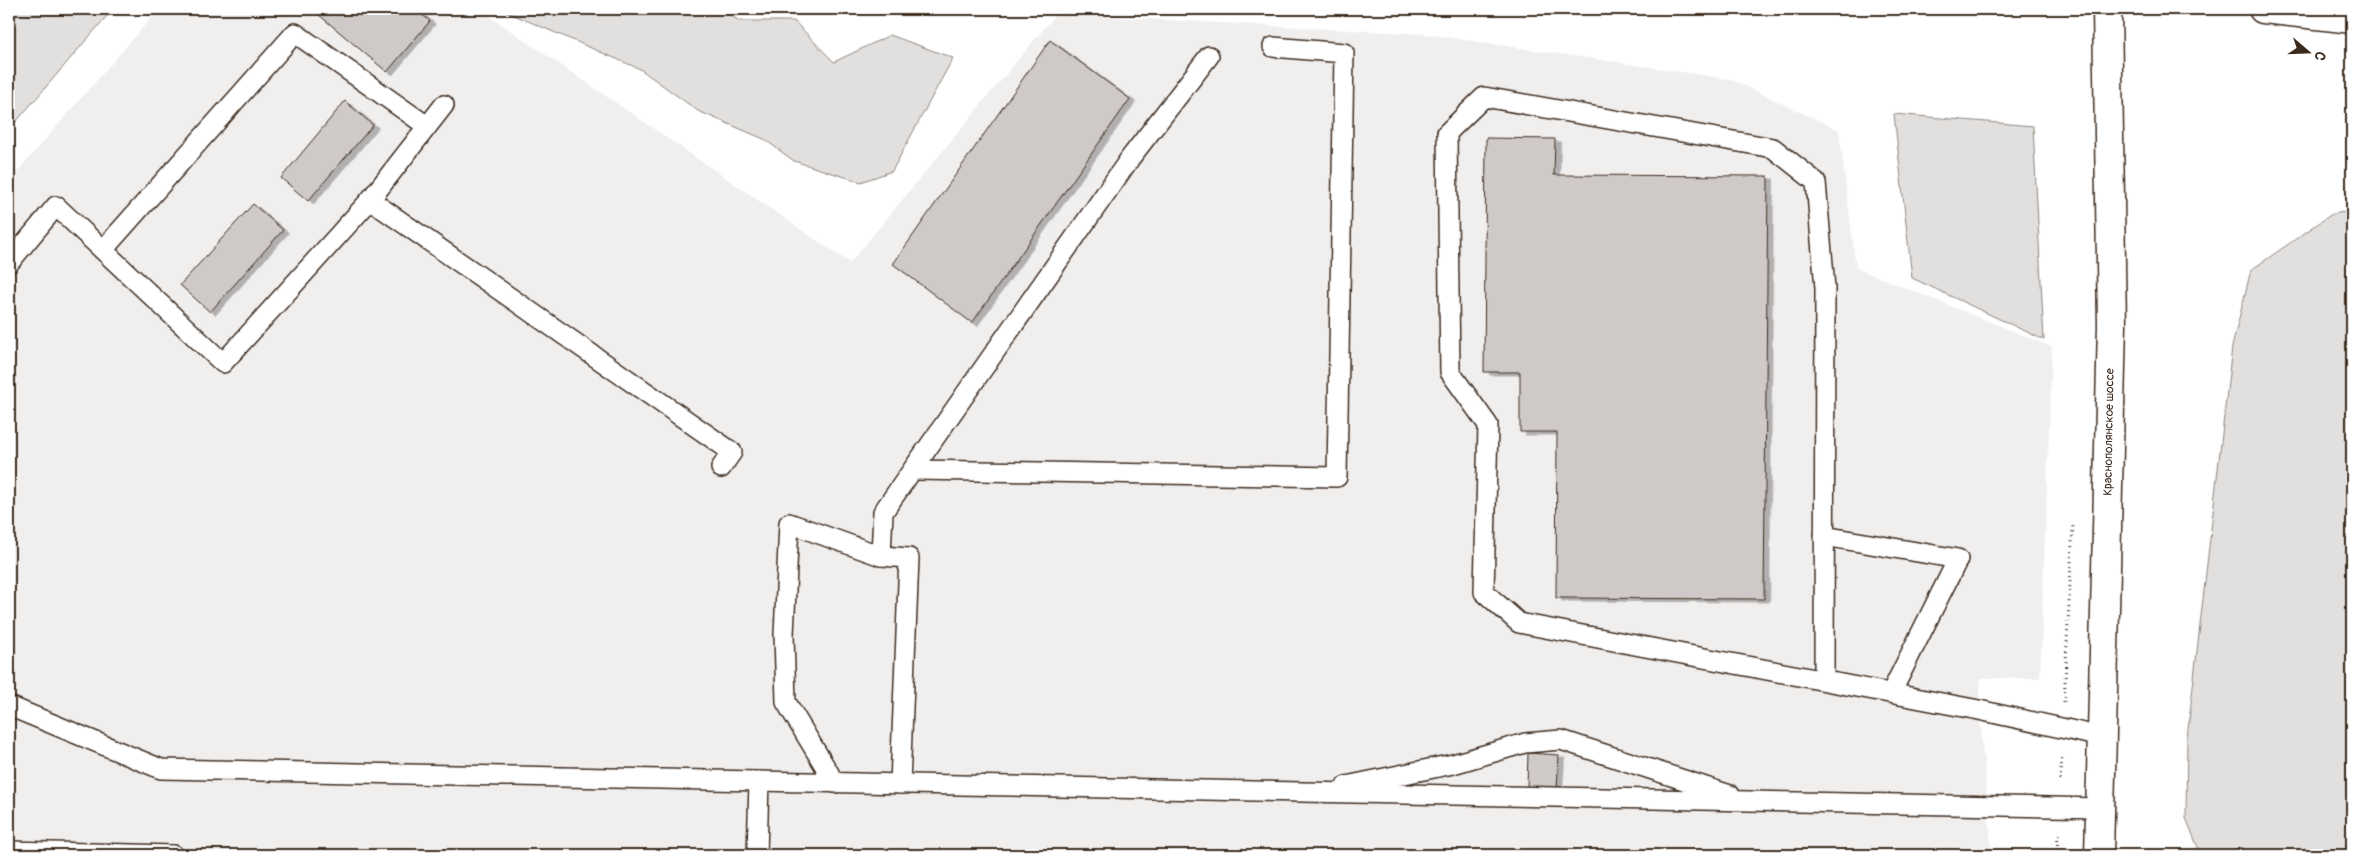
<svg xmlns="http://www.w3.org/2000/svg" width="2361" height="864" font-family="Pangolin,sans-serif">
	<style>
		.built { fill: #f1efee }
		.green { fill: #e2e0de; stroke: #8e857e }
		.building { fill: #cfcac7; stroke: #3b2a1e; filter: url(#shadow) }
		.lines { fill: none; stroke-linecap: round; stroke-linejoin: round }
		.service-casing { stroke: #3b2a1e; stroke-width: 22 }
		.tertiary-casing { stroke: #3b2a1e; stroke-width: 31 }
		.secondary-casing { stroke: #3b2a1e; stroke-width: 31 }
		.path { stroke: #3b2a1e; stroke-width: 3; stroke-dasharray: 1 4; stroke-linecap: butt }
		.service { stroke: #fff; stroke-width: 19 }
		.tertiary { stroke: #fff; stroke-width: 28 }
		.secondary { stroke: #fff; stroke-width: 28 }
		.labels { text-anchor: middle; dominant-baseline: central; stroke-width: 4; stroke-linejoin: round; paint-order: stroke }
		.street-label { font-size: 12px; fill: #3b2a1e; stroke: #fff }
	</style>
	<defs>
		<filter id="shadow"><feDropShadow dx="5.5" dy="3" stdDeviation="0" flood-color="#0004"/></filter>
	</defs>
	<rect width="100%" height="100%" fill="#fff"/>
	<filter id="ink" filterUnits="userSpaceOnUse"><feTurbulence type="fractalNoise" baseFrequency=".02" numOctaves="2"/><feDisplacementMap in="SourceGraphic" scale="10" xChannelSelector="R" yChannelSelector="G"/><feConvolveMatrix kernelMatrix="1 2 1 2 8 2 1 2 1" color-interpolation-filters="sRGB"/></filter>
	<g filter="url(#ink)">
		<!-- built -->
		<polygon class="built" points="159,9 479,9 850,263 1056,14 1425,34 1730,79 1839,130 1856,268 2052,347 2040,678 1981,678 1979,710 1992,855 9,855 9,181"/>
		<!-- green -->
		<g class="green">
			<polygon points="9,9 113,9 9,130"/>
			<polygon points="500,9 719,9 740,21 794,21 834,62 890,35 953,58 892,171 861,182 794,161 764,139 698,111 640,69"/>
			<polygon points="1894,114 2033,126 2044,340 1912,278"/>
			<polygon points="2352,211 2352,855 2201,855 2186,818 2187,738 2232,347 2251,270 2332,214"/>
		</g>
		<!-- building -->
		<g class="building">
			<polygon points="312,9 415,9 430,21 387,72"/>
			<polygon points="1050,40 1130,99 972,323 893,264"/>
			<polygon points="345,101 373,125 308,201 281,178"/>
			<polygon points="1486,138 1555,139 1554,175 1768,176 1764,599 1556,598 1557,432 1520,432 1520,372 1484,372"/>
			<polygon points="253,204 283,230 210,312 180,285"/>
			<polygon points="1528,753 1559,755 1557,788 1527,787"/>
		</g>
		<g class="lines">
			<defs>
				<g id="service">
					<polyline points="370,200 444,105"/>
					<polyline points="103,250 295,33 427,126"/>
					<polyline points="9,263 56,206 223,363 370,200 732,452 721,468"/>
					<polyline points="913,470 1337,477 1344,53 1273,47"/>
					<polyline points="1824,536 1958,559 1891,693"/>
					<polyline points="881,556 883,512 1131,157 1209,56"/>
					<polyline points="1824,680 1825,288 1816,182 1773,148 1484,97 1447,133 1450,372 1488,425 1484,592 1519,623 1979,710 2102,737"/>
					<polyline points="9,706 161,769 2101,808"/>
					<polyline points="835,783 786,702 784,635 789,523 881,556 909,558 900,784"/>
					<polyline points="1346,786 1453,764 1525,743 1561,740 1730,795"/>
					<polyline points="9,851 174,855"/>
					<polyline points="757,855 759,781"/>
				</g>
				<polyline id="tertiary" points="2263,9 2352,19"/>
				<polyline id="secondary" points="2099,855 2112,325 2107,9"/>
			</defs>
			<!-- service casing -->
			<use href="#service" class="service-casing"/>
			<!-- tertiary casing -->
			<use href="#tertiary" class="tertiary-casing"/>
			<!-- secondary casing -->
			<use href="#secondary" class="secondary-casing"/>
			<!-- path -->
			<g class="path">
				<polyline points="2064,702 2073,524"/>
				<polyline points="2060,780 2062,756"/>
				<polyline points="2057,855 2058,833"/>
			</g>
			<!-- service -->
			<use href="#service" class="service"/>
			<!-- tertiary -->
			<use href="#tertiary" class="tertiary"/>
			<!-- secondary -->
			<use href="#secondary" class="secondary"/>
		</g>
	</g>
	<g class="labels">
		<!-- street labels -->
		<g class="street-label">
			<text transform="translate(2109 432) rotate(-89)">Краснополянское шоссе</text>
		</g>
	</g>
	<!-- margin -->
	<rect width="2361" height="864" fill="none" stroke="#fff" stroke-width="30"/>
	<rect x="15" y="15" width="2331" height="834" fill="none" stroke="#3b2a1e" stroke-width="2" filter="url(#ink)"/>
	<!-- north arrow -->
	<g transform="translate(2308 52) rotate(109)" stroke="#ffffff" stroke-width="4" paint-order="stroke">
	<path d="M0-4L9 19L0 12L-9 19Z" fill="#3b2a1e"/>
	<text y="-8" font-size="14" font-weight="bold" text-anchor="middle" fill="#3b2a1e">С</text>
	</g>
</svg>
